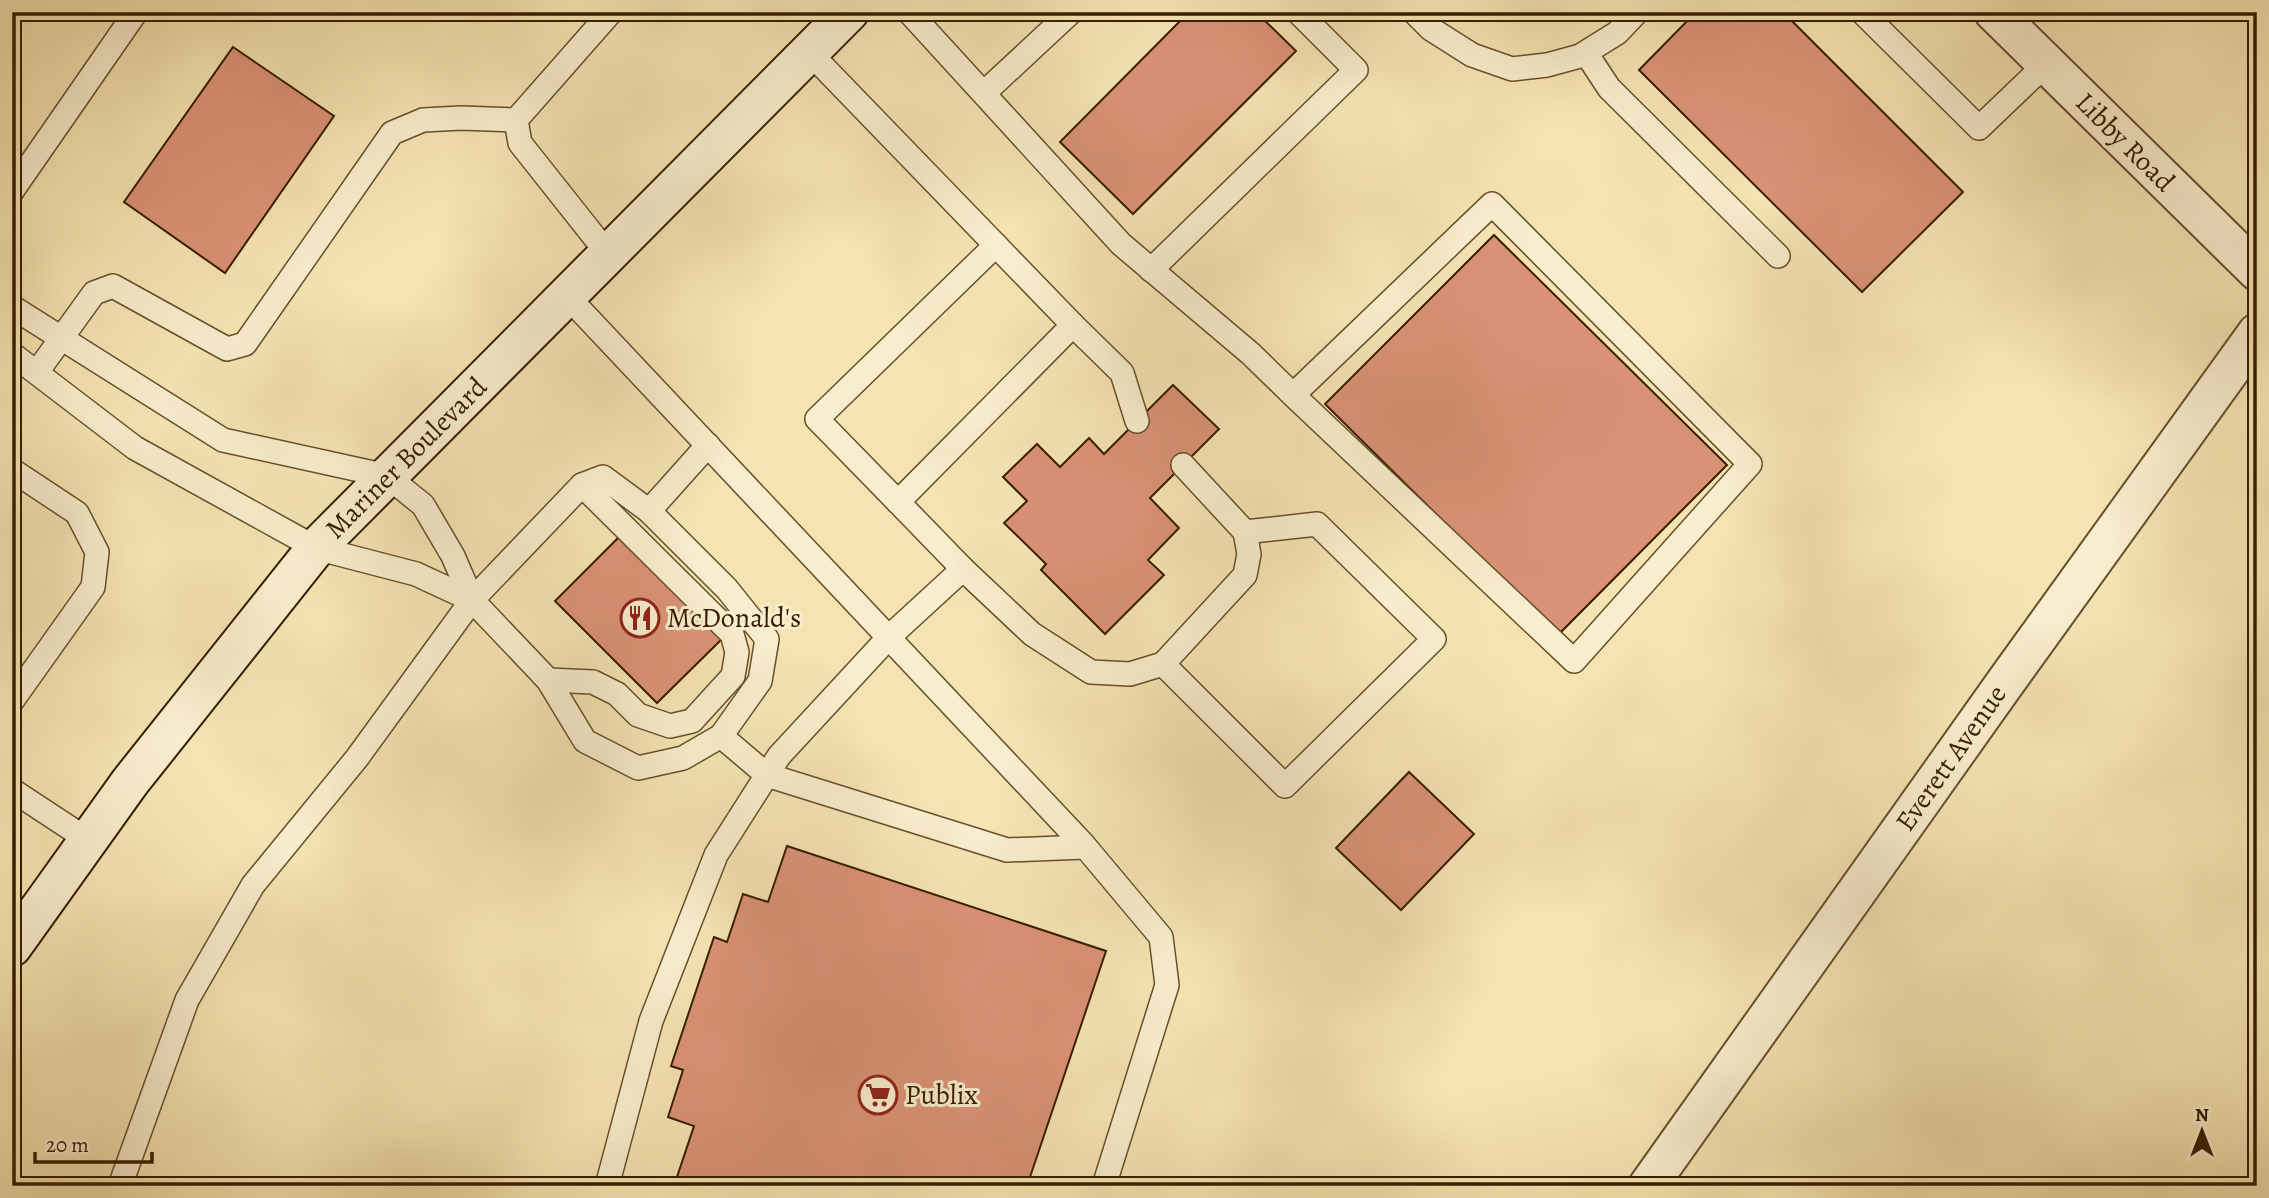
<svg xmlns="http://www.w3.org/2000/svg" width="2269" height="1198" font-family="Alegreya,serif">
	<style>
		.building { fill: #da9276; stroke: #361d00; stroke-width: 2 }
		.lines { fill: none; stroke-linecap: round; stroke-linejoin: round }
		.lane-casing { stroke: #664f2c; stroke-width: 26 }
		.street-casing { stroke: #664f2c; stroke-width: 42 }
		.secondary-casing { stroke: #361d00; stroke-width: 42 }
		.lane { stroke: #f8edcd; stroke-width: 23 }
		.street { stroke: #f8edcd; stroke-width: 38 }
		.secondary { stroke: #f8edcd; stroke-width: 38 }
		.labels { text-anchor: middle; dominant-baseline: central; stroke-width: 6; stroke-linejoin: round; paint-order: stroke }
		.street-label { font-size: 28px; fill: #361d00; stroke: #f8edcd }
		.poi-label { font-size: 28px; fill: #361d00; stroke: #f8edcd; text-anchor: start }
	</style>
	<rect width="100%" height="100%" fill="#f5e4b2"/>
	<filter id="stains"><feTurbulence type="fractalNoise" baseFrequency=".00286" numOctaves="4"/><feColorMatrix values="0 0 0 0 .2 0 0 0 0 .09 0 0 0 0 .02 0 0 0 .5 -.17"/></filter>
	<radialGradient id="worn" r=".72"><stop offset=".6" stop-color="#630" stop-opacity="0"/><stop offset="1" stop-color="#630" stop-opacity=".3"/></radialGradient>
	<!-- building -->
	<g class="building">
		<polygon points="1189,12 1256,12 1296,51 1133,214 1060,142"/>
		<polygon points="1696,12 1783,12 1963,192 1862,292 1639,70"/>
		<polygon points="233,47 334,116 225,273 124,202"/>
		<polygon points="1494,235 1727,465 1558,635 1325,404"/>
		<polygon points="1173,385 1219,429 1150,498 1179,528 1148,560 1164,575 1105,634 1041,570 1046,564 1004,523 1027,501 1003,477 1037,444 1060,467 1089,438 1104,454"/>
		<polygon points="623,533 725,636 657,703 555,601"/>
		<polygon points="1409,772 1474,834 1401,910 1336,848"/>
		<polygon points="787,846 1106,951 1027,1186 674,1186 694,1126 668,1117 683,1070 671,1066 714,937 727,942 743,894 768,902"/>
	</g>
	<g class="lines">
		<defs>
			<g id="lane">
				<polyline points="909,12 1121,244 1251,354 1293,395 1574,661 1750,464 1492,204 1293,395"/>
				<polyline points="1414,12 1431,29 1472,55 1512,69 1547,65 1580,56 1617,33 1637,12"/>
				<polyline points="1862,12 1979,128 2046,64"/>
				<polyline points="1586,53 1609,88 1778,256"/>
				<polyline points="984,93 1071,12"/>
				<polyline points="12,191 136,12"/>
				<polyline points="608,254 520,143 516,120 611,12"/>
				<polyline points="1151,270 1356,70 1298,12"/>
				<polyline points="567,296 1083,844 1161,937 1167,985 1104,1186"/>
				<polyline points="12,307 223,440 387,476 423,505 453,556 472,600 416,574 316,548 135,448 12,354"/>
				<polyline points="1073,325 1122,373 1137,421"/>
				<polyline points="37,372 94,293 113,286 227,349 245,344 392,133 423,120 461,118 516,120"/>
				<polyline points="12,470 77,513 97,552 93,587 12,701"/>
				<polyline points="898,502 817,419 996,245"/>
				<polyline points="649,511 708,445"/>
				<polyline points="963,569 1032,634 1091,672 1130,674 1163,664 1245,575 1249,554 1245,532 1183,465"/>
				<polyline points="1163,664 1285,786 1434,639 1317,524 1245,532"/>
				<polyline points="548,680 593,682 617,694 638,715 670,726 692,721 733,676 737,652 732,634 582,485"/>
				<polyline points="721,736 767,775 1007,850 1085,847"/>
				<polyline points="12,790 88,840"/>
				<polyline points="120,1186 187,1000 253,885 357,758 472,600 582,485 603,477 649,511 727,589 767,639 760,681 721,736 683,758 638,768 585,741 548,680 472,600"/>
				<polyline points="607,1186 651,1021 716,855 779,756 889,637 963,569 898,502 1073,325 809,52"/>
			</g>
			<g id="street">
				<polyline points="1994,12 2257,271"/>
				<polyline points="1648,1186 2005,683 2257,333"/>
			</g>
			<polyline id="secondary" points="12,947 130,782 316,548 849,12"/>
		</defs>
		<!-- lane casing -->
		<use href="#lane" class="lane-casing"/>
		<!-- street casing -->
		<use href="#street" class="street-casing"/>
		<!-- secondary casing -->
		<use href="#secondary" class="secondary-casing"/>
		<!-- lane -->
		<use href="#lane" class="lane"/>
		<!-- street -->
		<use href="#street" class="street"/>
		<!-- secondary -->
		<use href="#secondary" class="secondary"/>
	</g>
	<!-- icons -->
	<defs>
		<symbol id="restaurant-ring" viewBox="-11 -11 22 22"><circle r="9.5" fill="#f8edcd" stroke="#8f2418" stroke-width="1.5"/><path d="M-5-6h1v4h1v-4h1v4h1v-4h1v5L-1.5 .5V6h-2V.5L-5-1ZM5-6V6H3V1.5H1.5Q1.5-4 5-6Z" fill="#8f2418"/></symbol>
		<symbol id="supermarket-ring" viewBox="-11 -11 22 22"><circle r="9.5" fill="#f8edcd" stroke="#8f2418" stroke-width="1.5"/><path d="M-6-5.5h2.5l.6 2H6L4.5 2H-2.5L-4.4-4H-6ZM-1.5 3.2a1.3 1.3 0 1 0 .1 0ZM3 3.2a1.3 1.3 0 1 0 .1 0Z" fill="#8f2418"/></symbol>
	</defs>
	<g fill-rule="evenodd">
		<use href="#restaurant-ring" x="618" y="596" width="44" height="44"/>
		<use href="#supermarket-ring" x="856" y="1073" width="44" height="44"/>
	</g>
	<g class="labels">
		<!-- street labels -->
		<g class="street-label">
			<text transform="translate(2125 142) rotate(45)">Libby Road</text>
			<text transform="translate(406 458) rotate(-45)">Mariner Boulevard</text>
			<text transform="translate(1951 758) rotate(-55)">Everett Avenue</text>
		</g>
		<!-- poi labels -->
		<g class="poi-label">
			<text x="667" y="618">McDonald's</text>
			<text x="905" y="1095">Publix</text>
		</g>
	</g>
	<!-- margin -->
	<rect width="2269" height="1198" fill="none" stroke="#f5e4b2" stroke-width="42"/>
	<rect x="14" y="14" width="2241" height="1170" fill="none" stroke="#361d00" stroke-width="3.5"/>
	<rect x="21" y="21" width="2227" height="1156" fill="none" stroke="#361d00" stroke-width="2"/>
	<!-- north arrow -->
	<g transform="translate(2202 1131)" stroke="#f8edcd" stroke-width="5" paint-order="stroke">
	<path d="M0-5L12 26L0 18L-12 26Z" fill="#361d00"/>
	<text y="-10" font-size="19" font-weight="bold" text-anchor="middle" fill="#361d00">N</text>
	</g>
	<!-- scale -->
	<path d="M35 1152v10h117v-10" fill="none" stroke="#361d00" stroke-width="3.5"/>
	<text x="46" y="1152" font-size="21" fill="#361d00" stroke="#f8edcd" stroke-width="5" paint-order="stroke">20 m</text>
	<rect width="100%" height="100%" filter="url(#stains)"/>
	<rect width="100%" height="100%" fill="url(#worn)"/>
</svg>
